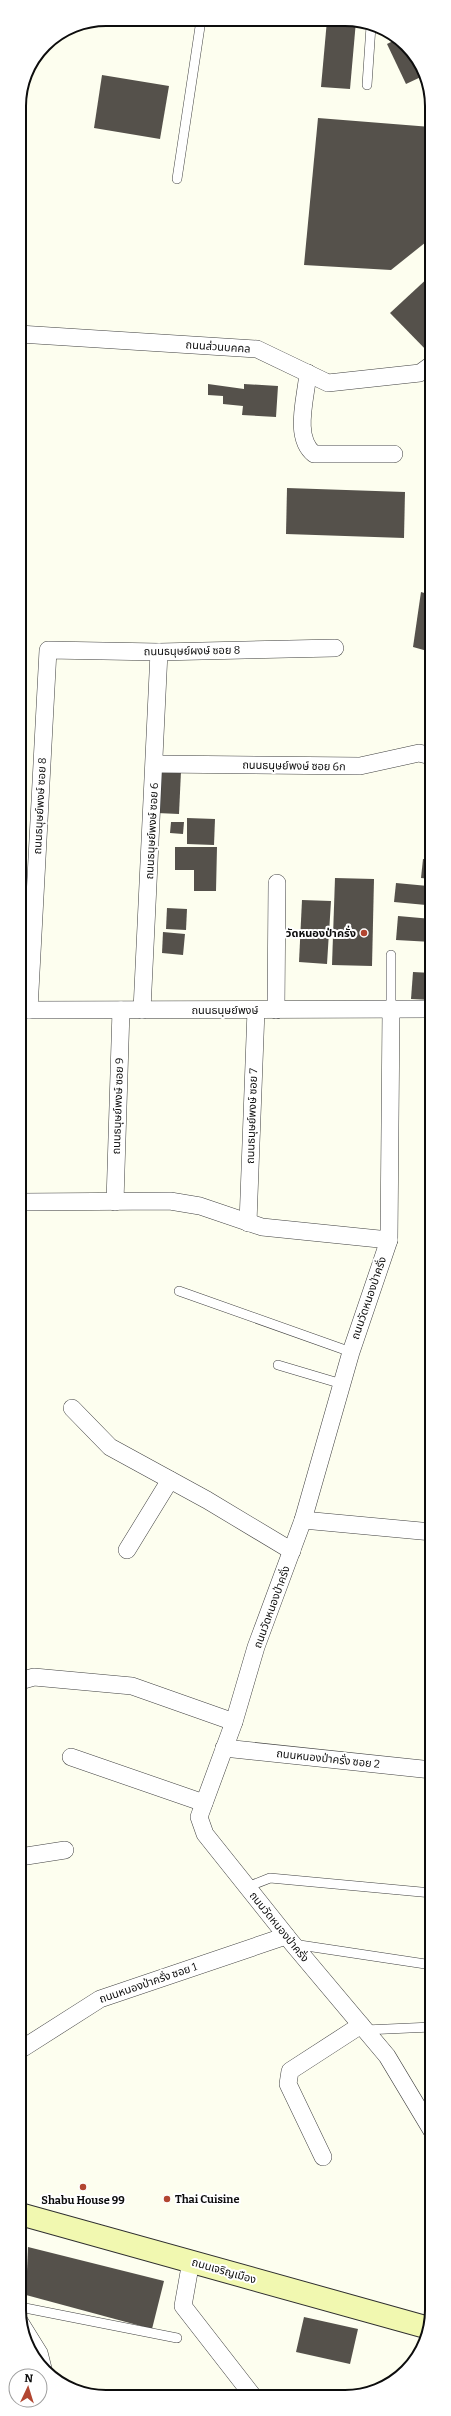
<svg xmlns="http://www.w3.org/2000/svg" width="451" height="2416" font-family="Bitter,'Noto Sans Thai',serif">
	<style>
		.building { fill: #55514b }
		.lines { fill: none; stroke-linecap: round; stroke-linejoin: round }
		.lane-casing { stroke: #404040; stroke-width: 10 }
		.street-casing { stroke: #404040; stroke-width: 18 }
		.secondary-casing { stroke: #2f2f2f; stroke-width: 24 }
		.lane { stroke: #fff; stroke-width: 9 }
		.street { stroke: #fff; stroke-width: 17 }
		.secondary { stroke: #f1f8b0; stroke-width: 22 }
		.poi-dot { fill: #b24631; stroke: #fff; stroke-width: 1.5 }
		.labels { text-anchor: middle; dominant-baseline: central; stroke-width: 4; stroke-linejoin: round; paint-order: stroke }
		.street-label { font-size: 11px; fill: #0d0d0d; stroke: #fff }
		.poi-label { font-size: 11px; font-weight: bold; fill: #0d0d0d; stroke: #fff; text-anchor: end }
		.rim { fill: none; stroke: #0d0d0d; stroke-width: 2 }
	</style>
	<rect width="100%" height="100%" fill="#fdfeef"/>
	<!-- building -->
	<g class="building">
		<polygon points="327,20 356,21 350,89 321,87"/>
		<polygon points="395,40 410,48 423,76 406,84 387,44"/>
		<polygon points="102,75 169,86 160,139 94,128"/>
		<polygon points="318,118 431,127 431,238 391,270 304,265"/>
		<polygon points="431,275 431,355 390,313"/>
		<polygon points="208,384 244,389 244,384 278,386 276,417 242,415 243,406 223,404 223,396 208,395"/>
		<polygon points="287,488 405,492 404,538 286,534"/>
		<polygon points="421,592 431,595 431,652 413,647"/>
		<polygon points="159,770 181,771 179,814 157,813"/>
		<polygon points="187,818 215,819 214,845 187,844"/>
		<polygon points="171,822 184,822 183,834 170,833"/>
		<polygon points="175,847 217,847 216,891 194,891 194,870 175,870"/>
		<polygon points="423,859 432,860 432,879 421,878"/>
		<polygon points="335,878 374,879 372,966 332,965"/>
		<polygon points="396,883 428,886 426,905 394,902"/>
		<polygon points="302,900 331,901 327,964 299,962"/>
		<polygon points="167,908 187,909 186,930 166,929"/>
		<polygon points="398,916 432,919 432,942 396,940"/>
		<polygon points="163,932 185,934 183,955 162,953"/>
		<polygon points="413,972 432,973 432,1000 411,999"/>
		<polygon points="28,2247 164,2281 152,2329 26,2295"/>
		<polygon points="304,2317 358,2329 350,2364 296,2352"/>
	</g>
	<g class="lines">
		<defs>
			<g id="lane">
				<polyline points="367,85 371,26"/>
				<polyline points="177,179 201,20"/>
				<polyline points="391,955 391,1010"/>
				<polyline points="179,1291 351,1352"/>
				<polyline points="278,1365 342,1384"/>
				<polyline points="247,1887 270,1878 432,1893"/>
				<polyline points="293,1944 432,1965"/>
				<polyline points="365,2030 432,2027"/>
				<polyline points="20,2307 177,2338"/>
				<polyline points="20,2315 43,2352 48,2372"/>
			</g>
			<g id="street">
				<polyline points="19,334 257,349 328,383 420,373 431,365"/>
				<path d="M308,373C306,398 293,437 314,454H394"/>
				<polyline points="155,764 360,766 419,753 431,756"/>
				<polyline points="19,1010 432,1009"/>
				<polyline points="29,1010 48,650 159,652 335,648"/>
				<polyline points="142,1010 159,652"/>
				<polyline points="276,1010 277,883"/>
				<polyline points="391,1010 389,1240 351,1352 303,1520 256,1647 234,1722 199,1817 205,1834 292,1943 387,2056 432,2131"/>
				<polyline points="19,1202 170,1201 200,1206 262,1227 389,1240"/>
				<polyline points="115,1202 121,1010"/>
				<polyline points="248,1223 256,1010"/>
				<polyline points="72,1408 110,1447 207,1500 292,1551"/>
				<polyline points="303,1520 432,1532"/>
				<polyline points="127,1550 170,1480"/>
				<polyline points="20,1681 34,1677 132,1686 234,1722"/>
				<polyline points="224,1748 432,1770"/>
				<polyline points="71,1757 204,1803"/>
				<polyline points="20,1857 65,1850"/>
				<polyline points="20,2050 100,1999 286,1936"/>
				<polyline points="323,2157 288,2084 290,2071 361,2025"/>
				<polyline points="191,2261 183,2306 253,2396"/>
			</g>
			<polyline id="secondary" points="20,2214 429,2328"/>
		</defs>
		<!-- lane casing -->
		<use href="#lane" class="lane-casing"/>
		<!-- street casing -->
		<use href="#street" class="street-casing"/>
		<!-- secondary casing -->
		<use href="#secondary" class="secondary-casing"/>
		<!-- lane -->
		<use href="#lane" class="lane"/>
		<!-- street -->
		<use href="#street" class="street"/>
		<!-- secondary -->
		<use href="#secondary" class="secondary"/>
	</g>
	<!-- markers -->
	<g class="poi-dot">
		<circle cx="364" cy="933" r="4"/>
		<circle cx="83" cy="2187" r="4"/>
		<circle cx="167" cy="2199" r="4"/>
	</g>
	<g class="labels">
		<!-- street labels -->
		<g class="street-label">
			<text transform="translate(218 347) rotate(4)">ถนนส่วนบคคล</text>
			<text transform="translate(192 651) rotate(-1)">ถนนธนุษย์ผงษ์ ซอย 8</text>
			<text transform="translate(294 766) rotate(1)">ถนนธนุษย์พงษ์ ซอย 6ก</text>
			<text transform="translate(40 806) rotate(-87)">ถนนธนุษย์พงษ์ ซอย 8</text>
			<text transform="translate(152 831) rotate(-87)">ถนนธนุษย์พงษ์ ซอย 6</text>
			<text x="225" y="1010">ถนนธนุษย์พงษ์</text>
			<text transform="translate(118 1106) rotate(-88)">ถนนธนุษย์พงษ์ ซอย 9</text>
			<text transform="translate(252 1116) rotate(-88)">ถนนธนุษย์พงษ์ ซอย 7</text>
			<text transform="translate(369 1298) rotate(-71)">ถนนวัดหนองป่าครั่ง</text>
			<text transform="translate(272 1607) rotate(-70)">ถนนวัดหนองป่าครั่ง</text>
			<text transform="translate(328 1759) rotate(6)">ถนนหนองป่าครั่ง ซอย 2</text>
			<text transform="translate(279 1927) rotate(51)">ถนนวัดหนองป่าครั่ง</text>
			<text transform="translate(148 1983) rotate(-19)">ถนนหนองป่าครั่ง ซอย 1</text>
			<text transform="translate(224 2271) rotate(16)">ถนนเจริญเมือง</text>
		</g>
		<!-- poi labels -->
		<g class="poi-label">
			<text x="356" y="933">วัดหนองป่าครั่ง</text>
			<text x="175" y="2199" text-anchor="start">Thai Cuisine</text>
			<text x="83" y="2200" text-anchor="middle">Shabu House 99</text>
		</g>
	</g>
	<!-- crop -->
	<path d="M0 0H451V2416H0ZM106 26H345A80 80 0 0 1 425 106V2310A80 80 0 0 1 345 2390H106A80 80 0 0 1 26 2310V106A80 80 0 0 1 106 26Z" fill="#fff" fill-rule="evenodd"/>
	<path class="rim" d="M106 26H345A80 80 0 0 1 425 106V2310A80 80 0 0 1 345 2390H106A80 80 0 0 1 26 2310V106A80 80 0 0 1 106 26Z"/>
	<!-- north arrow -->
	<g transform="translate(28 2388) rotate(4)"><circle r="19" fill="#ffffff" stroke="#9e9e9e"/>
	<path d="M0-3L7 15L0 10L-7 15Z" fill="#b24631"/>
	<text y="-6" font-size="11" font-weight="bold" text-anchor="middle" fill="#0d0d0d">N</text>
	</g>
</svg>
